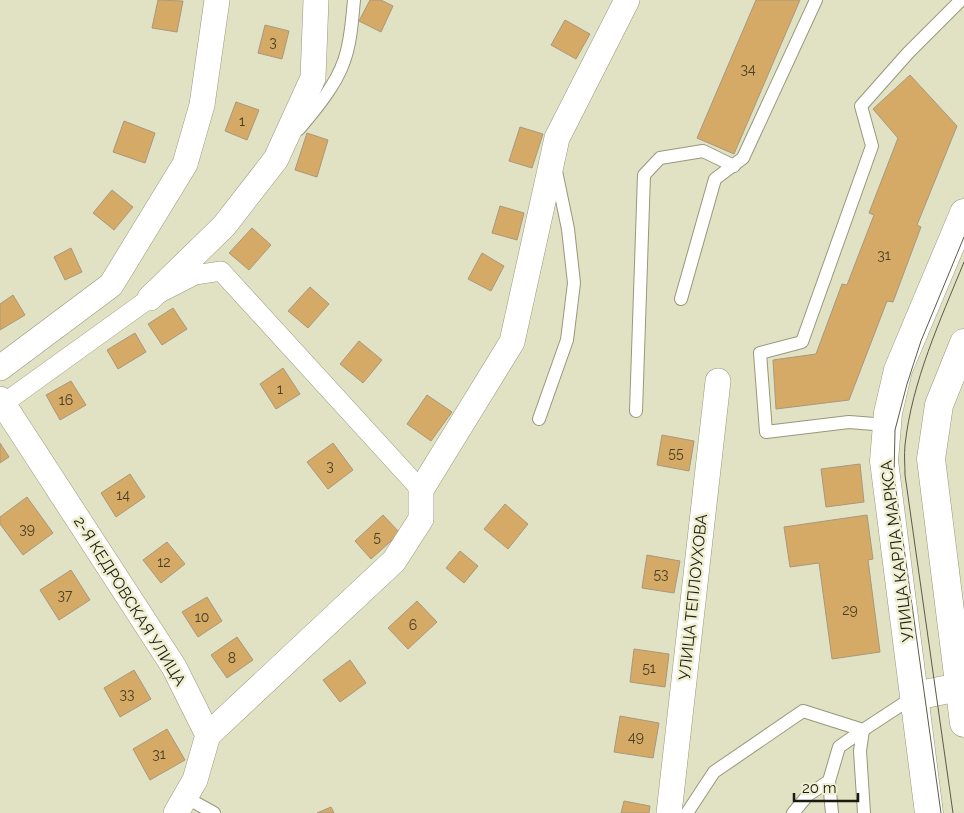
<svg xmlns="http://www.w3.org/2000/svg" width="964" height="813" font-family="Raleway,sans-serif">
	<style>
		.building { fill: #d4aa66; stroke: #a9987e }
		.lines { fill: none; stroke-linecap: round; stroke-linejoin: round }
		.service-casing { stroke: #97987b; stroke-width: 14 }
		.pedestrian-casing { stroke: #97987b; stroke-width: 20 }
		.minor-casing { stroke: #97987b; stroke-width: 26 }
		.tertiary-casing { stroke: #97987b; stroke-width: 29 }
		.secondary-casing { stroke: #97987b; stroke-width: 29 }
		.service { stroke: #fff; stroke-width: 12 }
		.pedestrian { stroke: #fff; stroke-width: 19 }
		.minor { stroke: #fff; stroke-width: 25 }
		.tertiary { stroke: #fff; stroke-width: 28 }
		.secondary { stroke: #fff; stroke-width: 28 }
		.tram { stroke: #5b5b4a; stroke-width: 1 }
		.labels { text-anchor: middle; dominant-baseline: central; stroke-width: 5; stroke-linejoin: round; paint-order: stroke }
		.number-label { font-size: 14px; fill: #483e25 }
		.street-label { font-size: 16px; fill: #1a1a0f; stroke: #eeefd0 }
	</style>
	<rect width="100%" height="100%" fill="#e1e2c3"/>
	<!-- building -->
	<g class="building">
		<polygon points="158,0 183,1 177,32 152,28"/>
		<polygon points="370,0 381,0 393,6 381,32 359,21"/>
		<polygon points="756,0 800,0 734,154 697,138"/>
		<polygon points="565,20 590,34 576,59 551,45"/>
		<polygon points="265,25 289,31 282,59 258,53"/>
		<polygon points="910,75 957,126 917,225 921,227 893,302 887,301 849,400 776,409 773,360 816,354 842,284 847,285 874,215 869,213 898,138 873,109"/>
		<polygon points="236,102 259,110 247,140 225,131"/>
		<polygon points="124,121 155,133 145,163 113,152"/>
		<polygon points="520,127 543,134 532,168 509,161"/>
		<polygon points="307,133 328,140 317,177 295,170"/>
		<polygon points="112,190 133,207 114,230 93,213"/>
		<polygon points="500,206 524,213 517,240 492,233"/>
		<polygon points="252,228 271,245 249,270 229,253"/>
		<polygon points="71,248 82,272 65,280 54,257"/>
		<polygon points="482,253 504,266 491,291 468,279"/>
		<polygon points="310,287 329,304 308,328 288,311"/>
		<polygon points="13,295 25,315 0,330 0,304"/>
		<polygon points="173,308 187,329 162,345 148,324"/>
		<polygon points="135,333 146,352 118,369 107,350"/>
		<polygon points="359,341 382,360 363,383 340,364"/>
		<polygon points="283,368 300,394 276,409 260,384"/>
		<polygon points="71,381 86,405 60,420 46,395"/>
		<polygon points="427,395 452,412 431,441 407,424"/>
		<polygon points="662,435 694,441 689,471 657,465"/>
		<polygon points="0,443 9,457 0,463"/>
		<polygon points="333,443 353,470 328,489 307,462"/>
		<polygon points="860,464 864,502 826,507 821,469"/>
		<polygon points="130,474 145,497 116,517 101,493"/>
		<polygon points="27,497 53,533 23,555 0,524 0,517"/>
		<polygon points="505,504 528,524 508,549 484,529"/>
		<polygon points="383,515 400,533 371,559 355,541"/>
		<polygon points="867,515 873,559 868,560 880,652 832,659 819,563 790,567 784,527"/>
		<polygon points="167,542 185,564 161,583 143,560"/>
		<polygon points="460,551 478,566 464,583 446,568"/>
		<polygon points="647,555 680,561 674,593 642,588"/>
		<polygon points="71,570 90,600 59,620 40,590"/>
		<polygon points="207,597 222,621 198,637 182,612"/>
		<polygon points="417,601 437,622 408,649 388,628"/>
		<polygon points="237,637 253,660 227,678 211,655"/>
		<polygon points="634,649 669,654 665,687 630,682"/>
		<polygon points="350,660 366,683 340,702 323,680"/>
		<polygon points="134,670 151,699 120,717 104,688"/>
		<polygon points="620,716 659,723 653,758 614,752"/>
		<polygon points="167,729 185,760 150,780 133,749"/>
		<polygon points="624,801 650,806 649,813 621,813"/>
		<polygon points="331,807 334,813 317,813"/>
	</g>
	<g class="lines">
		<defs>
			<g id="service">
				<path d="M299,129C315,110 336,85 344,61C351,42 352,20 354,0"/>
				<polyline points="681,299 715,179 743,158 816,0"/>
				<polyline points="636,411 644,175 660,158 703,151 734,166"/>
				<polyline points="539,419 567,340 574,283 568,229 556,171"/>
				<polyline points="887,425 849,422 766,432 760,353 802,342 872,146 861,106 908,53 961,0"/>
				<polyline points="829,781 832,813"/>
				<polyline points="185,797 214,813"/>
				<polyline points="687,813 714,772 803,711 863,730 915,696"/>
				<polyline points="793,813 808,795 829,781 839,747 863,730 860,751 864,813"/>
			</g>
			<polyline id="pedestrian" points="0,406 150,298 195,275 221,271 421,490"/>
			<g id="minor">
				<polyline points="150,298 224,226 276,159 313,78 316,0"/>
				<polyline points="0,368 111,285 185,164 202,105 217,0"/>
				<polyline points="0,399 174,667 208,735 195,780 176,813"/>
				<polyline points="208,735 394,561 421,519 421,490 512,342 557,138 627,0"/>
				<polyline points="669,813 718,381"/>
			</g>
			<polyline id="tertiary" points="915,696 964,686"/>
			<g id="secondary">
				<polyline points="964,343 939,405 931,459 964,723"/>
				<polyline points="929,813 884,461 888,413 898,370 964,213"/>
			</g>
		</defs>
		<!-- service casing -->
		<use href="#service" class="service-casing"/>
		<!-- pedestrian casing -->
		<use href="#pedestrian" class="pedestrian-casing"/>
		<!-- minor casing -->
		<use href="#minor" class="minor-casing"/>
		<!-- tertiary casing -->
		<use href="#tertiary" class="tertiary-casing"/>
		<!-- secondary casing -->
		<use href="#secondary" class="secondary-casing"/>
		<!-- service -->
		<use href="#service" class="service"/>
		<!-- pedestrian -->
		<use href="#pedestrian" class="pedestrian"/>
		<!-- minor -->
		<use href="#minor" class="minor"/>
		<!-- tertiary -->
		<use href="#tertiary" class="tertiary"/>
		<!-- secondary -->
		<use href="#secondary" class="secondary"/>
		<!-- tram -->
		<g class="tram">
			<polyline points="941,813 894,476 895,430 907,384 921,341 964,237"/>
			<path d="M953,813L905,475C905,465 904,455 905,445C912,381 940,321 964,262"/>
		</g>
	</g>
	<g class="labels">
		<!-- number labels -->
		<g class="number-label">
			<text x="273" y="42">3</text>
			<text x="748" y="69">34</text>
			<text x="242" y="121">1</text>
			<text x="884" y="255">31</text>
			<text x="280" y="389">1</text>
			<text x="66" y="400">16</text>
			<text x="676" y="453">55</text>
			<text x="330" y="466">3</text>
			<text x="123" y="495">14</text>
			<text x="27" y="529">39</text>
			<text x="377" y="537">5</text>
			<text x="164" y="562">12</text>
			<text x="661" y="574">53</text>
			<text x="65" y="595">37</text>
			<text x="850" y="610">29</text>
			<text x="202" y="617">10</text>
			<text x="413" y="625">6</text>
			<text x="232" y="658">8</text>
			<text x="649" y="668">51</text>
			<text x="127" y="694">33</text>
			<text x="636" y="737">49</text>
			<text x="159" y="754">31</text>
		</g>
		<!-- street labels -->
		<g class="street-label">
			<text transform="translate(897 551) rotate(-97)">УЛИЦА КАРЛА МАРКСА</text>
			<text transform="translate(693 597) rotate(-84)">УЛИЦА ТЕПЛОУХОВА</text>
			<text transform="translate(130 601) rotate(58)">2-Я КЕДРОВСКАЯ УЛИЦА</text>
		</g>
	</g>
	<!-- scale -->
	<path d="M794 793v8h64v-8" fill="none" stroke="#1a1a0f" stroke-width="2.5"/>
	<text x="802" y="793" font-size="15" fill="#1a1a0f" stroke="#eeefd0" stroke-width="4" paint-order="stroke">20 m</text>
</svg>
